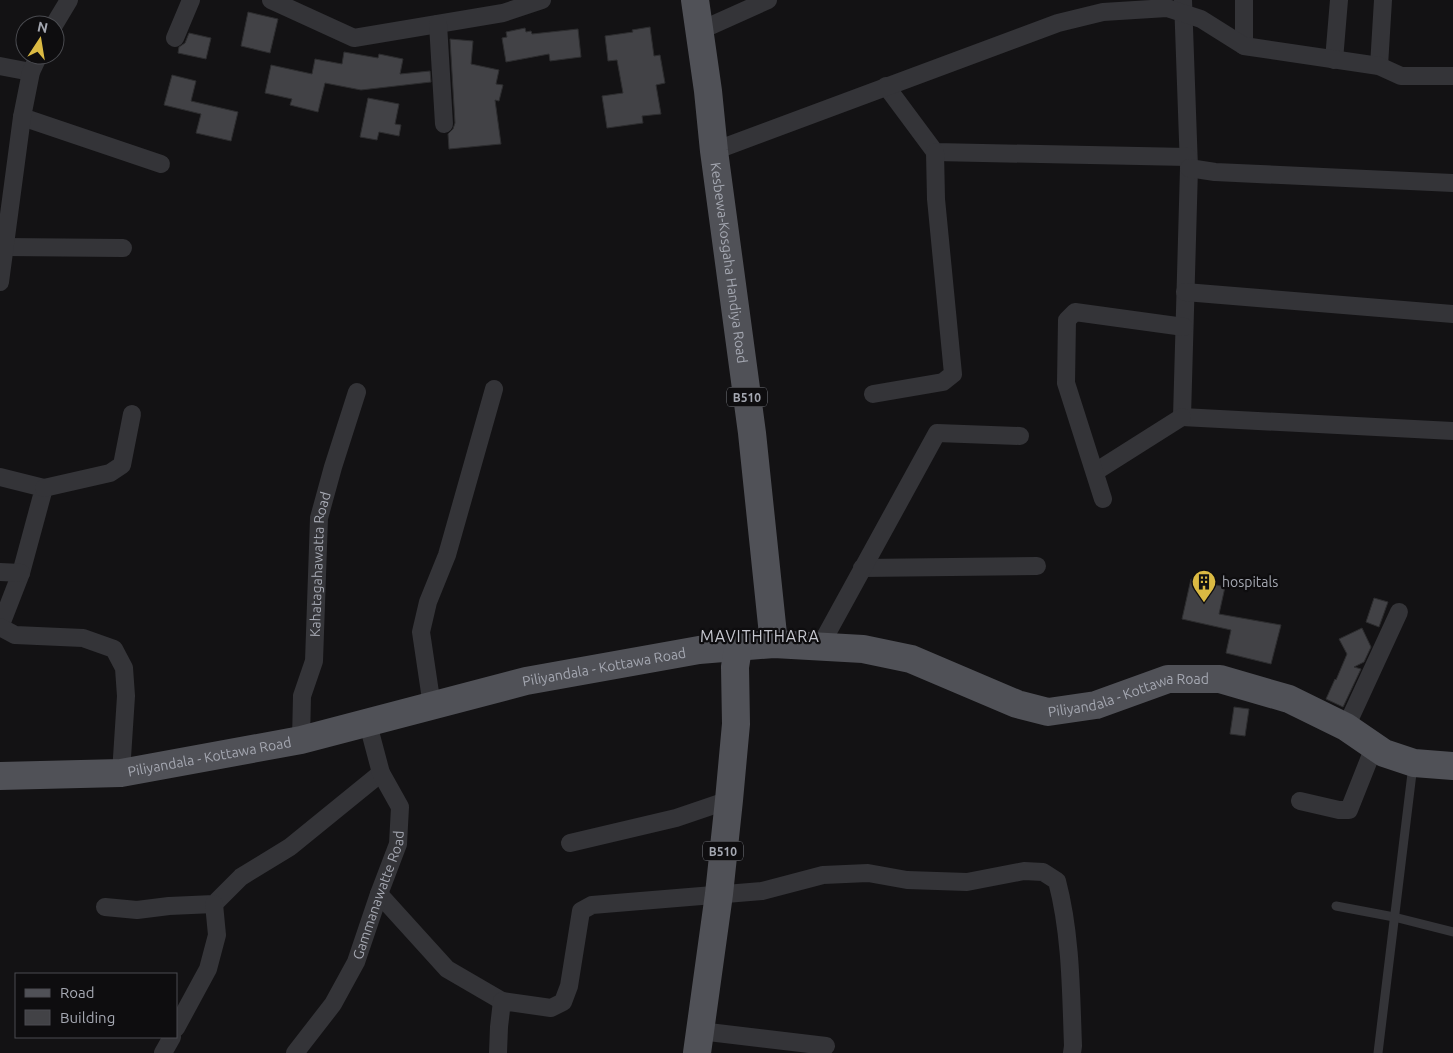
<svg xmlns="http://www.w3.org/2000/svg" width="1453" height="1053" font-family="Ubuntu,sans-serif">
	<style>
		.building { fill: #424246; stroke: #2d2d2f }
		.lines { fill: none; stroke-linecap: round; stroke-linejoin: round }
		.service { stroke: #343438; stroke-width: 9 }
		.minor { stroke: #343438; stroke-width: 18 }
		.primary { stroke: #505157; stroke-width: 28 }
		.labels { text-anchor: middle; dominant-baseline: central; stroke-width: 4.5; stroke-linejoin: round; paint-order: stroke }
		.shield { fill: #0e0d0f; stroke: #787a81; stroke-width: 1 }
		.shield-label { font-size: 12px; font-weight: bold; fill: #a5a8b2 }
		.street-label { font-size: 14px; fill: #a5a8b2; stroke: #0e0d0f }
		.poi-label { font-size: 14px; fill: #a5a8b2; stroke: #0e0d0f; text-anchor: start }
		.quarter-label { font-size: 16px; letter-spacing: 1px; fill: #c6c7cf; stroke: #0e0d0f }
	</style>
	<rect width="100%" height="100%" fill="#131214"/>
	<!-- building -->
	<g class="building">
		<polygon points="248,12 278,19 270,53 241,46"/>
		<polygon points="650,27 654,56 660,55 665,83 656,85 661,114 642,116 643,123 607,128 602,96 623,93 617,60 608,61 605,36 633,32 632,30"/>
		<polygon points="525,28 526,32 531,31 532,34 578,29 581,57 550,61 549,54 506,62 502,38 507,37 506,32"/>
		<polygon points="189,33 211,38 206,59 178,53 179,47 185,43"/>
		<polygon points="450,39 473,41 471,64 499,70 496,84 503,85 499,101 495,100 501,144 449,149 448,134 453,129 455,123"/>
		<polygon points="344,52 378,58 379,54 403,59 400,74 430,71 431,82 361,90 325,83 318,112 290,105 292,99 265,93 271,65 312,74 315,59 342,64"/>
		<polygon points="172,75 196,81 191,101 238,112 231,141 196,133 201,114 164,105"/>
		<polygon points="368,98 399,104 395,124 401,125 399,136 379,132 377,140 360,137"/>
		<polygon points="1191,579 1225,587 1219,614 1281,625 1271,664 1226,653 1231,630 1182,619"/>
		<polygon points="1374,598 1388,602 1379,627 1366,622"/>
		<polygon points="1362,628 1371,647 1364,662 1354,667 1361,669 1343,707 1326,699 1335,679 1336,680 1347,654 1339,639"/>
		<polygon points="1234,707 1249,709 1245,736 1230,734"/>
	</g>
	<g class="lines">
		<!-- service -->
		<g class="service">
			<polyline points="1336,906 1394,917 1453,932"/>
			<polyline points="1378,1053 1413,765"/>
		</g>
		<!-- minor -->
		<g class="minor">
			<polyline points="271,0 354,38 503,13 542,0"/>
			<polyline points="1183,0 1189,168 1182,417 1453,431"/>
			<polyline points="1244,0 1244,46"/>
			<polyline points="438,24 444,124"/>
			<polyline points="54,25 69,0"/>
			<polyline points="699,31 768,0"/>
			<polyline points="175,38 191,0"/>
			<polyline points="1334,60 1339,0"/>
			<polyline points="0,66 31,72"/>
			<polyline points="1379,66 1383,0"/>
			<polyline points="886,86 935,152 1188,157"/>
			<polyline points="22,117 161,164"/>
			<polyline points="714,151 1058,23 1103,12 1167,8 1201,19 1244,46 1379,66 1401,76 1453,76"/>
			<polyline points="1189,168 1215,172 1453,183"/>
			<polyline points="4,247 123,248"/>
			<polyline points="0,282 22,117 31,72 39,55"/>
			<polyline points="1185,292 1453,314"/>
			<polyline points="873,394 943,382 953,374 936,199 935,152"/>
			<polyline points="1095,472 1182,417"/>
			<polyline points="0,477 44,488 21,573 0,627"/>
			<polyline points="44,488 110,473 122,465 132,414"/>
			<polyline points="1103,499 1066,383 1067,320 1075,312 1184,327"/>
			<polyline points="862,568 1037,566"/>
			<polyline points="0,572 21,573"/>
			<polyline points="0,627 15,635 83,638 114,649 124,668 126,696 121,773"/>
			<polyline points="819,648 937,433 1020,436"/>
			<polyline points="432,706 421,632 428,602 447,555 494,389"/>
			<polyline points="1346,727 1399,612"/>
			<path id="s1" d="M301,740L302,696L314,661L319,518L333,467L357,392"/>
			<polyline points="1300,801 1339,810 1349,810 1374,747"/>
			<polyline points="570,843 676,818 729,800"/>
			<polyline points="379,894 447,969 502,1001"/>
			<polyline points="105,907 137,910 169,906 214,904 241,877 290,847 381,773"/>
			<polyline points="176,1028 208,969 217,935 214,904"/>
			<polyline points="700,1031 826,1046"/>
			<polyline points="163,1053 172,1037"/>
			<path id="s2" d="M295,1053L333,1004L356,962L379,894L398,844L400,807L381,773L368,724"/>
			<path d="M498,1053L499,1027L502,1001L551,1008L563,1002L569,986L581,911L592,905L762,891L823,875L868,873L907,880L967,882L1024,871L1043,872L1057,881C1071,934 1071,992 1073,1046L1072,1053"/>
		</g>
		<!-- primary -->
		<g class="primary">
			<path id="s3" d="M695,0L708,91L714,151L752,433L774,644"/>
			<path id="s4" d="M0,776L121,773L301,740L526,681L699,650L774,644L863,649L911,659L1017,704L1048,712L1096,705L1168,679H1220L1289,699L1346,727L1384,753L1414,763L1453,766"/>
			<polyline points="697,1053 719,894 729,800 736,724 735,667 738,648"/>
		</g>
	</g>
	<!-- icons -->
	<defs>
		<symbol id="building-pin" viewBox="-11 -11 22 30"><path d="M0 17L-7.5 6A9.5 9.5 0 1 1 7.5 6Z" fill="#dbba43" stroke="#0e0d0f"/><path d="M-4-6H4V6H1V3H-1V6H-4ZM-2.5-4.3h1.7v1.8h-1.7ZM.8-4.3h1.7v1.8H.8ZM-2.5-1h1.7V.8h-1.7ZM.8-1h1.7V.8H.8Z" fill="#111"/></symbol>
	</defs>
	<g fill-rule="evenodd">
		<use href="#building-pin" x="1190" y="568" width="28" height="38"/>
	</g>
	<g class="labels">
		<!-- shield labels -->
		<g class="shield">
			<rect x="727" y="387.5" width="40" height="19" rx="4"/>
			<rect x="703" y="841.5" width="40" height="19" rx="4"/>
		</g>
		<g class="shield-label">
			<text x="747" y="397">B510</text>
			<text x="723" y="851">B510</text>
		</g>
		<!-- street labels -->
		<g class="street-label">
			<text stroke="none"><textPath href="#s3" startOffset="265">Kesbewa-Kosgaha Handiya Road</textPath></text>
			<text stroke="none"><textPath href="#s1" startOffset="178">Kahatagahawatta Road</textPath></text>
			<text stroke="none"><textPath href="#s4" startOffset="616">Piliyandala - Kottawa Road</textPath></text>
			<text stroke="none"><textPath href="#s4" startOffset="1156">Piliyandala - Kottawa Road</textPath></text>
			<text stroke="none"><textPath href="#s4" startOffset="211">Piliyandala - Kottawa Road</textPath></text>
			<text stroke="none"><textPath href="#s2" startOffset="181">Gammanawatte Road</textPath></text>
		</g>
		<!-- poi labels -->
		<g class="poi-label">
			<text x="1222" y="582">hospitals</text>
		</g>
		<!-- quarter labels -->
		<g class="quarter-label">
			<text x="760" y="636">MAVITHTHARA</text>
		</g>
	</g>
	<!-- legend -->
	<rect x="15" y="973" width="162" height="65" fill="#0e0d0f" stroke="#4a4b50"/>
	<rect x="25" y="989" width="25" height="8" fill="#505157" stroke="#4a4b50"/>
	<text x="60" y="998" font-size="15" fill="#a5a8b2">Road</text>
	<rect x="25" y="1010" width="25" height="15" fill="#424246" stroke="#4a4b50"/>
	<text x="60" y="1023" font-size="15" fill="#a5a8b2">Building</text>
	<!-- north arrow -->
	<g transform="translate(40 40) rotate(12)"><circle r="24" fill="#0e0d0f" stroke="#4a4b50"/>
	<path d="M0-4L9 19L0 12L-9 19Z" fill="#dbba43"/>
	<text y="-8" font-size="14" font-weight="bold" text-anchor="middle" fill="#a5a8b2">N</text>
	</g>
</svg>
